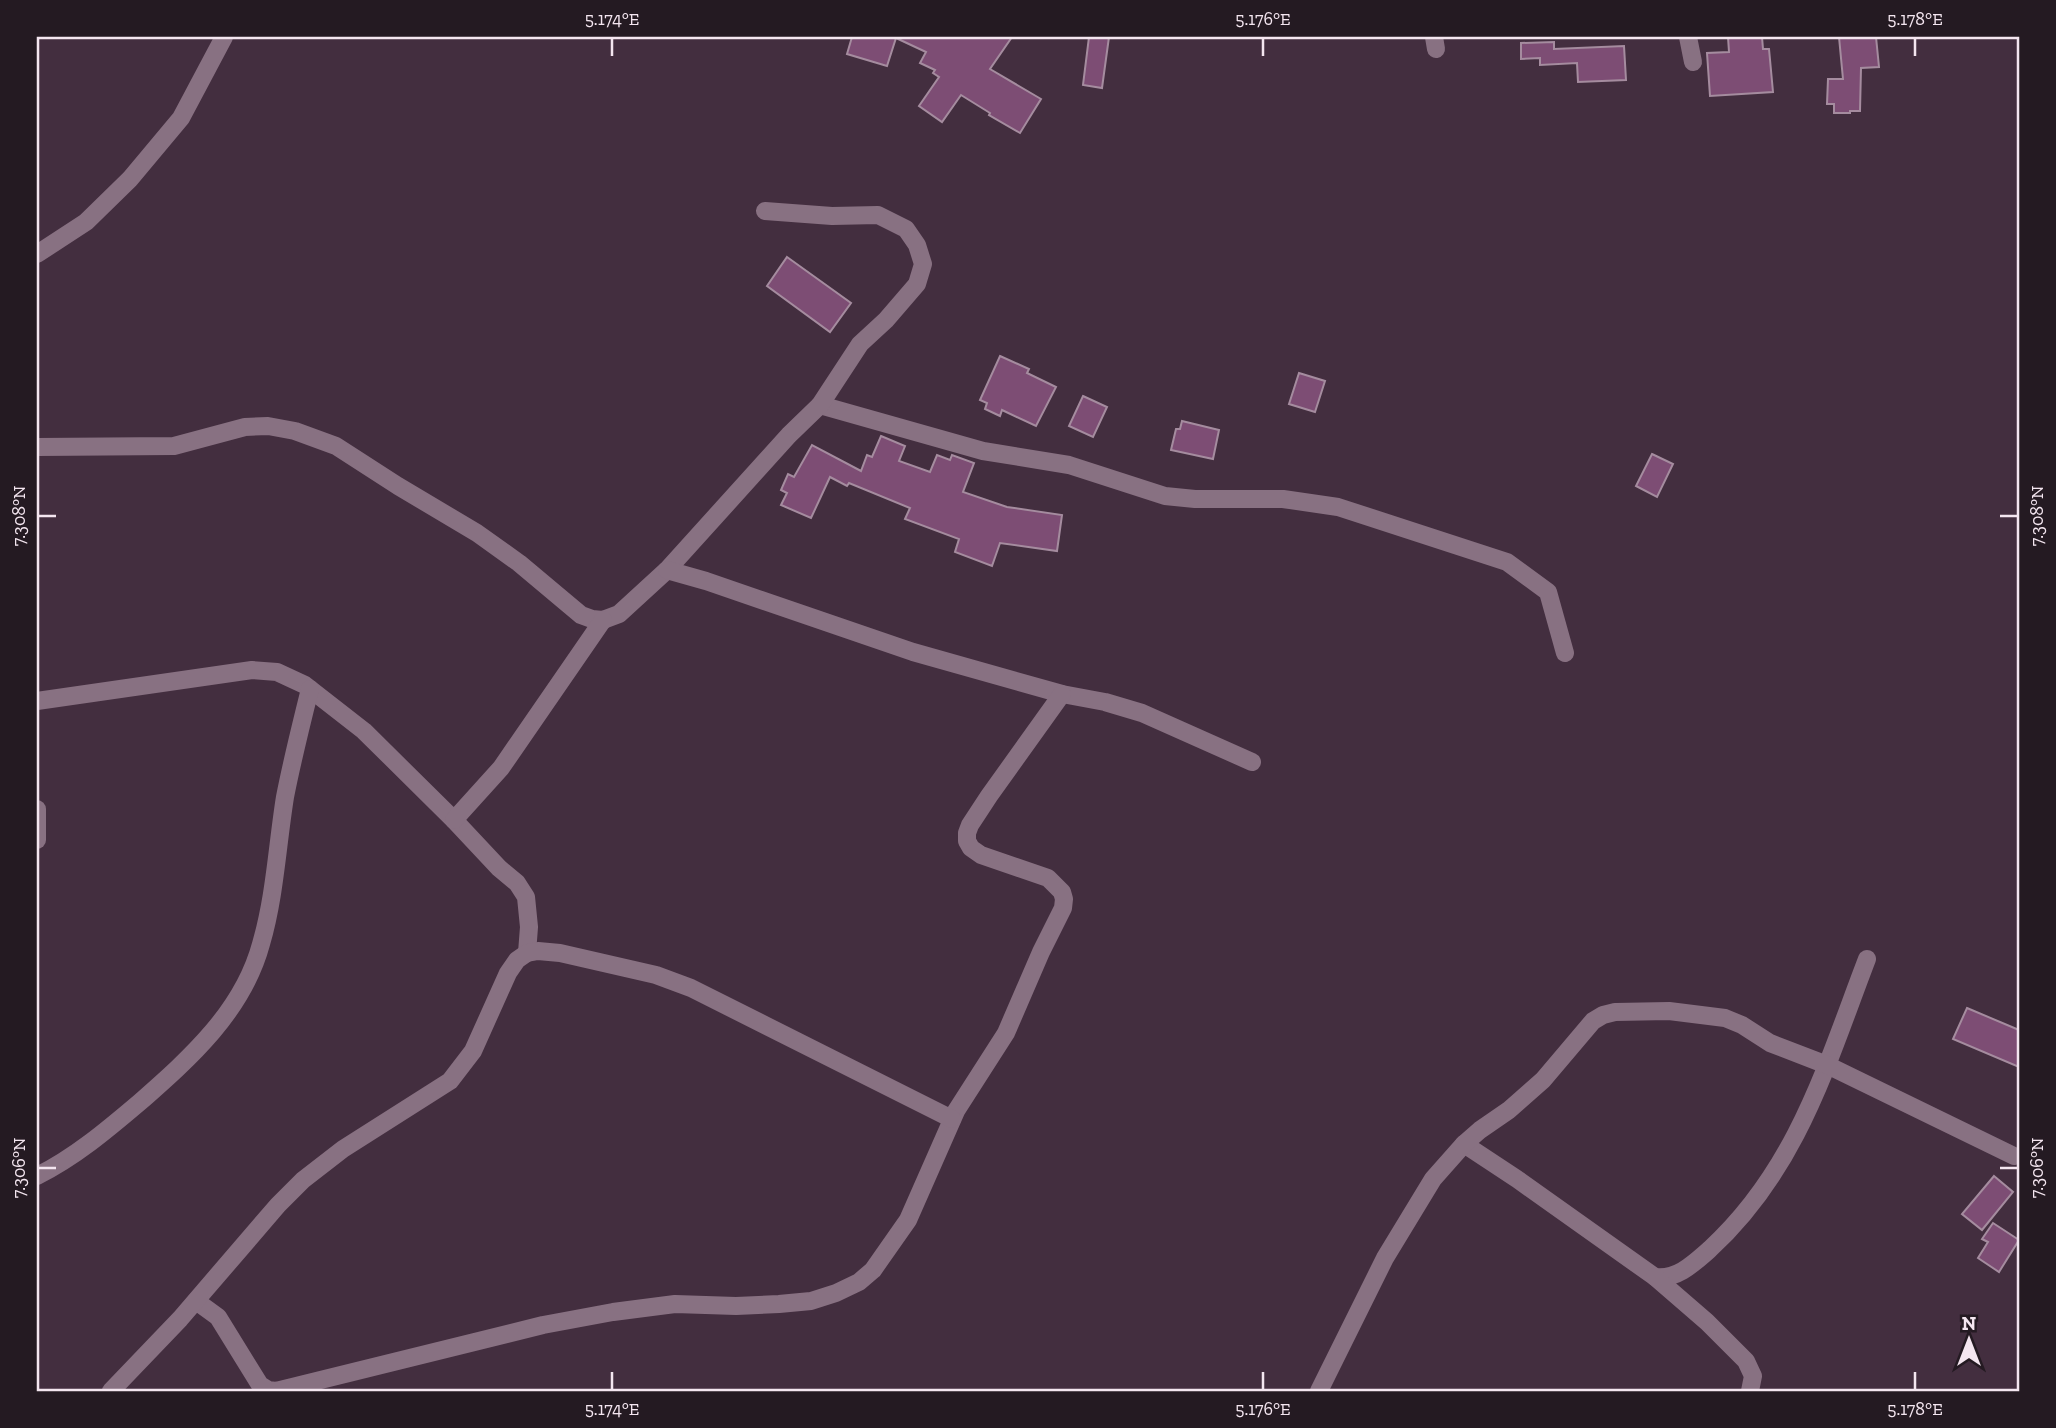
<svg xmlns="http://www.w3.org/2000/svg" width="2056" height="1428" font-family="'Zilla Slab',serif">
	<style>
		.building { fill: #7d4d74; stroke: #a58c9f; stroke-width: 2 }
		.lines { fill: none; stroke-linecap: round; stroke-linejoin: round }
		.minor { stroke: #887182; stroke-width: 18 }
		.ticks { fill: none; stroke: #f4e6f0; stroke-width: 2.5 }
		.neatline { fill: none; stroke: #f4e6f0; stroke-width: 2.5 }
		.ticks-label { font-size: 18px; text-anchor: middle; fill: #f4e6f0 }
	</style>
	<rect width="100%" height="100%" fill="#432e3f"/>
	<!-- building -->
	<g class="building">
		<polygon points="852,37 1012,37 990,69 1041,99 1020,133 989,115 990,113 961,95 942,122 919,106 939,77 933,73 935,70 920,63 926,52 896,38 887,66 847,54"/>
		<polygon points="1089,37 1109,37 1102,88 1083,85"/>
		<polygon points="1728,37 1762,37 1763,49 1769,49 1773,92 1710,96 1707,53 1729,52"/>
		<polygon points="1839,37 1876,37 1879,67 1861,68 1860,111 1850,111 1850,113 1834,113 1834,104 1827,104 1828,79 1843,79"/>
		<polygon points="1554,42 1554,49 1624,46 1626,80 1578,82 1577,63 1540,65 1540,58 1521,59 1521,43"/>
		<polygon points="787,257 851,303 830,332 767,286"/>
		<polygon points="1000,356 1029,369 1027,373 1056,387 1036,426 1002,410 1000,416 985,409 987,403 980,400"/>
		<polygon points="1299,373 1325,381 1315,412 1289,404"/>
		<polygon points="1083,396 1107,407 1093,437 1069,426"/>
		<polygon points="1182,421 1219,430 1213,459 1171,450 1176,429 1180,429"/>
		<polygon points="881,436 905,446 899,461 930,472 937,455 950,460 952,455 974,463 963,492 1007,507 1062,515 1057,551 1000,543 992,566 955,552 959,539 905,519 910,508 849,483 847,486 830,477 811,518 781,505 787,493 781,490 788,474 794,477 812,445 861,471 867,455 872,457"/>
		<polygon points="1652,454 1673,464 1657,497 1636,486"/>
		<polygon points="1967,1008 2019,1030 2019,1067 1953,1039"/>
		<polygon points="1994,1176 2013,1192 1982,1230 1962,1214"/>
		<polygon points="1993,1223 2019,1240 1999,1272 1978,1258 1988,1242 1982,1239"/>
	</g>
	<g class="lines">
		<!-- minor -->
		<g class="minor">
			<polyline points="1434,37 1436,49"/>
			<polyline points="1688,37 1693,62"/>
			<polyline points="37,254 86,222 130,179 181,118 224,37"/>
			<polyline points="820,405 983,451 1069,465 1165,496 1195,499 1283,499 1338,507 1507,562 1548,592 1565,653"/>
			<polyline points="37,447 174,446 245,427 268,426 295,431 336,446 398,486 477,533 519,563 581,615 592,619 603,620 619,614 667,570 789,435 820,405 860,344 886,320 917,284 923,264 917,245 906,229 878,215 832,216 765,211"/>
			<polyline points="667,570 706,581 913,652 1062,694 1105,702 1142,713 1252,762"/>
			<polyline points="37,701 252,670 277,672 305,685 364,731 454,820 499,868 517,883 526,897 529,927 527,953"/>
			<polyline points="37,809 37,840"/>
			<polyline points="454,820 501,768 603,620"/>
			<path d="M1464,1144L1517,1179L1655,1277C1677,1280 1694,1263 1710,1249C1797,1169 1826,1066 1867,959"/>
			<path d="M37,1176C75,1157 107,1130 140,1102C190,1058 243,1011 261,944C275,896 277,847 285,797C292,761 301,725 310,689"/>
			<polyline points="1655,1277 1707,1322 1746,1361 1753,1376 1750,1391"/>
			<polyline points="196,1301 218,1317 260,1385 268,1390 276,1391 543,1325 613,1312 675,1304 736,1306 779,1304 811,1301 836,1293 859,1282 873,1270 908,1220 956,1111 1006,1033 1041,952 1063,908 1064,899 1062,892 1048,878 981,855 971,848 967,841 967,833 970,825 989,796 1062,694"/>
			<polyline points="111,1391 180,1319 278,1205 303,1180 343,1149 450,1081 473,1051 508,973 517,960 527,953 538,951 560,953 656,975 691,988 952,1119"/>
			<polyline points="1319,1391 1385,1258 1433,1179 1464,1144 1480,1130 1509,1110 1543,1080 1593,1021 1603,1015 1615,1012 1669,1011 1725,1018 1742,1025 1770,1043 1827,1065 2014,1156"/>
		</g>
	</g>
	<!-- ticks -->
	<path class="ticks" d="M612,38V56M1263,38V56M1915,38V56M38,516H56M2000,516H2018M38,1168H56M2000,1168H2018M612,1372V1390M1263,1372V1390M1915,1372V1390"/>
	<!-- border -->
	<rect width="2056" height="1428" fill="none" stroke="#241a22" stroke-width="77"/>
	<!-- north arrow -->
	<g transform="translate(1969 1340)" stroke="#241a22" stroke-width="5" paint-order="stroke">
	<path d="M0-5L12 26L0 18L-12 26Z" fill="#f4e6f0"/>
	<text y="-10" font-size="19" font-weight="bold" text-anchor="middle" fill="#f4e6f0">N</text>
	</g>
	<rect x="38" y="38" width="1980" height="1352" class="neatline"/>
	<g class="ticks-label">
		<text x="612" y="25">5.174°E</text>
		<text x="1263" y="25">5.176°E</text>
		<text x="1915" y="25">5.178°E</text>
		<text transform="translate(19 516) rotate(-90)" y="6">7.308°N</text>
		<text transform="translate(2037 516) rotate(-90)" y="6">7.308°N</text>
		<text transform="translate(19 1168) rotate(-90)" y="6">7.306°N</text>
		<text transform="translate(2037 1168) rotate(-90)" y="6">7.306°N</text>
		<text x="612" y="1415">5.174°E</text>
		<text x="1263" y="1415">5.176°E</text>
		<text x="1915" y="1415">5.178°E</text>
	</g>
</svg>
